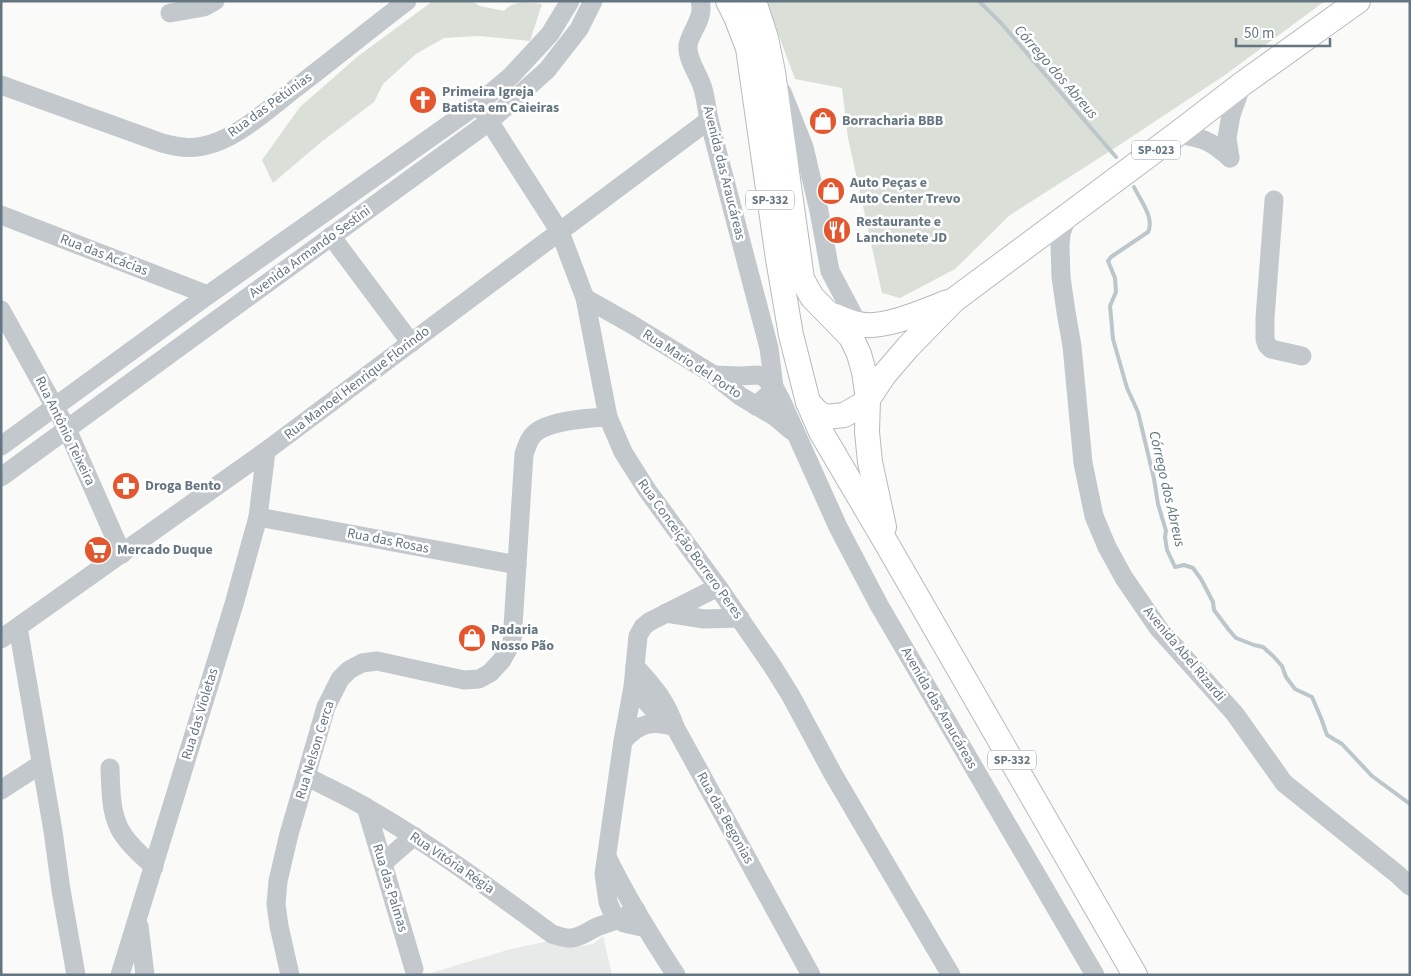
<svg xmlns="http://www.w3.org/2000/svg" width="1411" height="976" font-family="'Source Sans 3',sans-serif">
	<style>
		.built { fill: #e8e9e9 }
		.green { fill: #dadfd7 }
		.lines { fill: none; stroke-linecap: round; stroke-linejoin: round }
		.stream { stroke: #bbc7cb; stroke-width: 4 }
		.major-casing { stroke: #b5babe; stroke-width: 26 }
		.minor { stroke: #c3c8cc; stroke-width: 19 }
		.major { stroke: #fff; stroke-width: 24 }
		.labels { text-anchor: middle; dominant-baseline: central; stroke-width: 5; stroke-linejoin: round; paint-order: stroke }
		.shield { fill: #fff; stroke: #939fa8; stroke-width: 1 }
		.shield-label { font-size: 12px; font-weight: bold; fill: #657683 }
		.poi-label { font-size: 14px; font-weight: bold; fill: #657683; stroke: #fff; text-anchor: start }
		.street-label { font-size: 14px; fill: #657683; stroke: #fff }
		.water-label { font-size: 15px; font-style: italic; fill: #60757c; stroke: #fff }
	</style>
	<rect width="100%" height="100%" fill="#fafaf8"/>
	<!-- built -->
	<polygon class="built" points="603,936 612,975 424,975 511,949 549,941 571,948 593,944"/>
	<!-- green -->
	<g class="green">
		<path d="M433,1H472L480,6L504,11C513,0 528,2 542,4L530,41L479,36L444,38L416,54L383,84L374,102L320,143L273,183L262,160L300,107L357,57Z"/>
		<polygon points="766,1 1325,1 1225,75 1121,144 1010,215 955,269 900,298 882,293 848,138 842,88 795,79"/>
	</g>
	<g class="lines">
		<!-- stream -->
		<g class="stream">
			<polyline points="979,1 1001,23 1116,157"/>
			<path d="M1134,187C1140,200 1155,218 1148,232L1111,257L1108,261L1115,278L1116,292L1110,306L1113,339L1127,388L1138,412L1154,479L1158,504L1166,531L1165,537L1167,550L1175,567L1184,565L1193,568L1201,579L1213,602L1214,610L1229,630L1236,638L1254,645L1263,647L1273,656L1282,666L1286,677L1295,689L1312,697L1321,718L1327,735L1342,744L1372,776L1410,804"/>
		</g>
		<defs>
			<g id="major">
				<polyline points="728,1 736,17 748,48 778,259 791,335 808,402 821,432 888,546 1135,975"/>
				<polyline points="754,1 766,38 773,72 802,279 812,297 851,337 859,354 864,372 868,399 867,432 870,462 884,527"/>
				<path d="M832,315C841,318 849,322 858,324C883,330 924,311 948,302"/>
				<polyline points="808,402 817,412 826,417 844,415 860,406 868,399 884,375 908,347 954,300 1177,134 1242,84 1358,1"/>
			</g>
		</defs>
		<!-- major casing -->
		<use href="#major" class="major-casing"/>
		<!-- minor -->
		<g class="minor">
			<path d="M700,1C705,18 691,30 688,45C686,59 700,76 703,89C706,99 707,110 709,120L769,348L774,387L770,393L756,406"/>
			<polyline points="170,13 204,7 215,1"/>
			<path d="M1,85L162,143C181,148 194,150 214,143C241,134 270,108 293,90C331,61 369,30 407,1"/>
			<polyline points="782,92 804,147 819,211 830,271 858,324"/>
			<polyline points="478,104 560,232 585,298 608,417 623,452 647,490 718,587 773,667 791,696 833,774 951,975"/>
			<path d="M1177,134C1203,138 1210,140 1230,158"/>
			<polyline points="1230,158 1227,138 1231,115 1242,84"/>
			<polyline points="1274,200 1265,318 1265,339 1267,345 1271,349 1302,356"/>
			<polyline points="1072,212 1064,225 1061,234 1060,246 1061,277 1066,312 1072,346 1083,463 1094,516 1107,547 1124,578 1159,629 1235,714 1284,783 1397,874 1410,886"/>
			<polyline points="1,215 208,295"/>
			<polyline points="331,236 411,343"/>
			<polyline points="585,298 631,324 714,375 740,396 774,416 792,431"/>
			<polyline points="1,310 67,429 122,554"/>
			<polyline points="714,375 740,376 758,375 764,377 774,387 781,400 838,527 879,605 1095,975"/>
			<polyline points="1,446 208,295 478,104 511,76 550,34 570,1"/>
			<polyline points="1,477 490,121 547,70 579,29 593,1"/>
			<polyline points="258,517 517,565"/>
			<polyline points="666,613 704,619 740,618"/>
			<polyline points="18,627 53,831 61,890 76,975"/>
			<polyline points="1,639 266,451 709,120"/>
			<path d="M635,666C653,686 666,700 675,727L811,975"/>
			<polyline points="633,687 654,710 665,724"/>
			<path d="M623,741C639,723 652,720 675,727"/>
			<path d="M110,768C111,791 110,817 124,836C132,848 144,857 154,867"/>
			<path d="M306,776C326,787 347,796 367,808C432,845 492,890 552,934C559,936 565,939 572,938C581,937 588,931 597,927C610,922 624,919 636,910"/>
			<polyline points="1,790 41,764"/>
			<polyline points="366,807 414,969"/>
			<path d="M607,857C627,898 651,937 676,975"/>
			<polyline points="383,863 414,836"/>
			<polyline points="139,926 145,975"/>
			<polyline points="646,928 624,923 618,920 613,914 608,902 604,874 623,741 633,687 638,636 643,627 649,622 718,587"/>
			<polyline points="120,975 234,604 258,517 266,451"/>
			<path d="M290,975L279,926L276,904L278,881L289,834L326,707L340,679L349,670L362,663L377,661L464,680L479,679L490,673L502,660L512,642L524,454C527,446 529,438 535,433C550,420 589,418 608,417"/>
		</g>
		<!-- major -->
		<use href="#major" class="major"/>
	</g>
	<!-- icons -->
	<defs>
		<symbol id="church-disc" viewBox="-11 -11 22 22"><circle r="9.5" fill="#e4572e" stroke="#fff"/><path d="M-1.2-6h2.4v3.5h3.3v2.4h-3.3V6h-2.4V-.1h-3.3v-2.4h3.3Z" fill="#fff"/></symbol>
		<symbol id="shop-disc" viewBox="-11 -11 22 22"><circle r="9.5" fill="#e4572e" stroke="#fff"/><path d="M-5-2.5h2.3a2.7 3.5 0 0 1 5.4 0H5L5.5 6h-11ZM-1.5-2.5h3a1.5 2.3 0 0 0-3 0Z" fill="#fff"/></symbol>
		<symbol id="restaurant-disc" viewBox="-11 -11 22 22"><circle r="9.5" fill="#e4572e" stroke="#fff"/><path d="M-5-6h1v4h1v-4h1v4h1v-4h1v5L-1.5 .5V6h-2V.5L-5-1ZM5-6V6H3V1.5H1.5Q1.5-4 5-6Z" fill="#fff"/></symbol>
		<symbol id="pharmacy-disc" viewBox="-11 -11 22 22"><circle r="9.5" fill="#e4572e" stroke="#fff"/><path d="M-2-6h4v4h4v4h-4v4h-4v-4h-4v-4h4Z" fill="#fff"/></symbol>
		<symbol id="supermarket-disc" viewBox="-11 -11 22 22"><circle r="9.5" fill="#e4572e" stroke="#fff"/><path d="M-6-5.5h2.5l.6 2H6L4.5 2H-2.5L-4.4-4H-6ZM-1.5 3.2a1.3 1.3 0 1 0 .1 0ZM3 3.2a1.3 1.3 0 1 0 .1 0Z" fill="#fff"/></symbol>
	</defs>
	<g fill-rule="evenodd">
		<use href="#church-disc" x="407" y="84" width="32" height="32"/>
		<use href="#shop-disc" x="807" y="105" width="32" height="32"/>
		<use href="#shop-disc" x="815" y="175" width="32" height="32"/>
		<use href="#restaurant-disc" x="821" y="214" width="32" height="32"/>
		<use href="#pharmacy-disc" x="110" y="470" width="32" height="32"/>
		<use href="#supermarket-disc" x="82" y="534" width="32" height="32"/>
		<use href="#shop-disc" x="456" y="622" width="32" height="32"/>
	</g>
	<g class="labels">
		<!-- shield labels -->
		<g class="shield">
			<rect x="1132" y="140.5" width="48" height="19" rx="4"/>
			<rect x="746" y="190.5" width="48" height="19" rx="4"/>
			<rect x="988" y="750.5" width="48" height="19" rx="4"/>
		</g>
		<g class="shield-label">
			<text x="1156" y="150">SP-023</text>
			<text x="770" y="200">SP-332</text>
			<text x="1012" y="760">SP-332</text>
		</g>
		<!-- poi labels -->
		<g class="poi-label">
			<text x="442" y="92">Primeira Igreja<tspan x="442" dy="16">Batista em Caieiras</tspan></text>
			<text x="842" y="121">Borracharia BBB</text>
			<text x="850" y="183">Auto Peças e<tspan x="850" dy="16">Auto Center Trevo</tspan></text>
			<text x="856" y="222">Restaurante e<tspan x="856" dy="16">Lanchonete JD</tspan></text>
			<text x="145" y="486">Droga Bento</text>
			<text x="117" y="550">Mercado Duque</text>
			<text x="491" y="630">Padaria<tspan x="491" dy="16">Nosso Pão</tspan></text>
		</g>
		<!-- street labels -->
		<g class="street-label">
			<text transform="translate(270 105) rotate(-36)">Rua das Petúnias</text>
			<text transform="translate(724 173) rotate(76)">Avenida das Araucáreas</text>
			<text transform="translate(310 252) rotate(-36)">Avenida Armando Sestini</text>
			<text transform="translate(104 255) rotate(21)">Rua das Acácias</text>
			<text transform="translate(692 364) rotate(33)">Rua Mario del Porto</text>
			<text transform="translate(357 383) rotate(-37)">Rua Manoel Henrique Florindo</text>
			<text transform="translate(65 431) rotate(64)">Rua Antônio Teixeira</text>
			<text transform="translate(388 541) rotate(11)">Rua das Rosas</text>
			<text transform="translate(690 549) rotate(54)">Rua Conceição Borrero Peres</text>
			<text transform="translate(1184 654) rotate(50)">Avenida Abel Rizardi</text>
			<text transform="translate(939 708) rotate(60)">Avenida das Araucáreas</text>
			<text transform="translate(200 714) rotate(-73)">Rua das Violetas</text>
			<text transform="translate(315 750) rotate(-73)">Rua Nelson Cerca</text>
			<text transform="translate(725 818) rotate(61)">Rua das Begonias</text>
			<text transform="translate(452 863) rotate(34)">Rua Vitória Régia</text>
			<text transform="translate(390 888) rotate(73)">Rua das Palmas</text>
		</g>
		<!-- water labels -->
		<g class="water-label">
			<text transform="translate(1056 72) rotate(49)">Córrego dos Abreus</text>
			<text transform="translate(1167 489) rotate(77)">Córrego dos Abreus</text>
		</g>
	</g>
	<!-- border -->
	<rect width="1411" height="976" fill="none" stroke="#657683" stroke-width="5"/>
	<!-- scale -->
	<path d="M1236 38v8h94v-8" fill="none" stroke="#657683" stroke-width="2.5"/>
	<text x="1244" y="38" font-size="15" fill="#657683" stroke="#ffffff" stroke-width="4" paint-order="stroke">50 m</text>
</svg>
